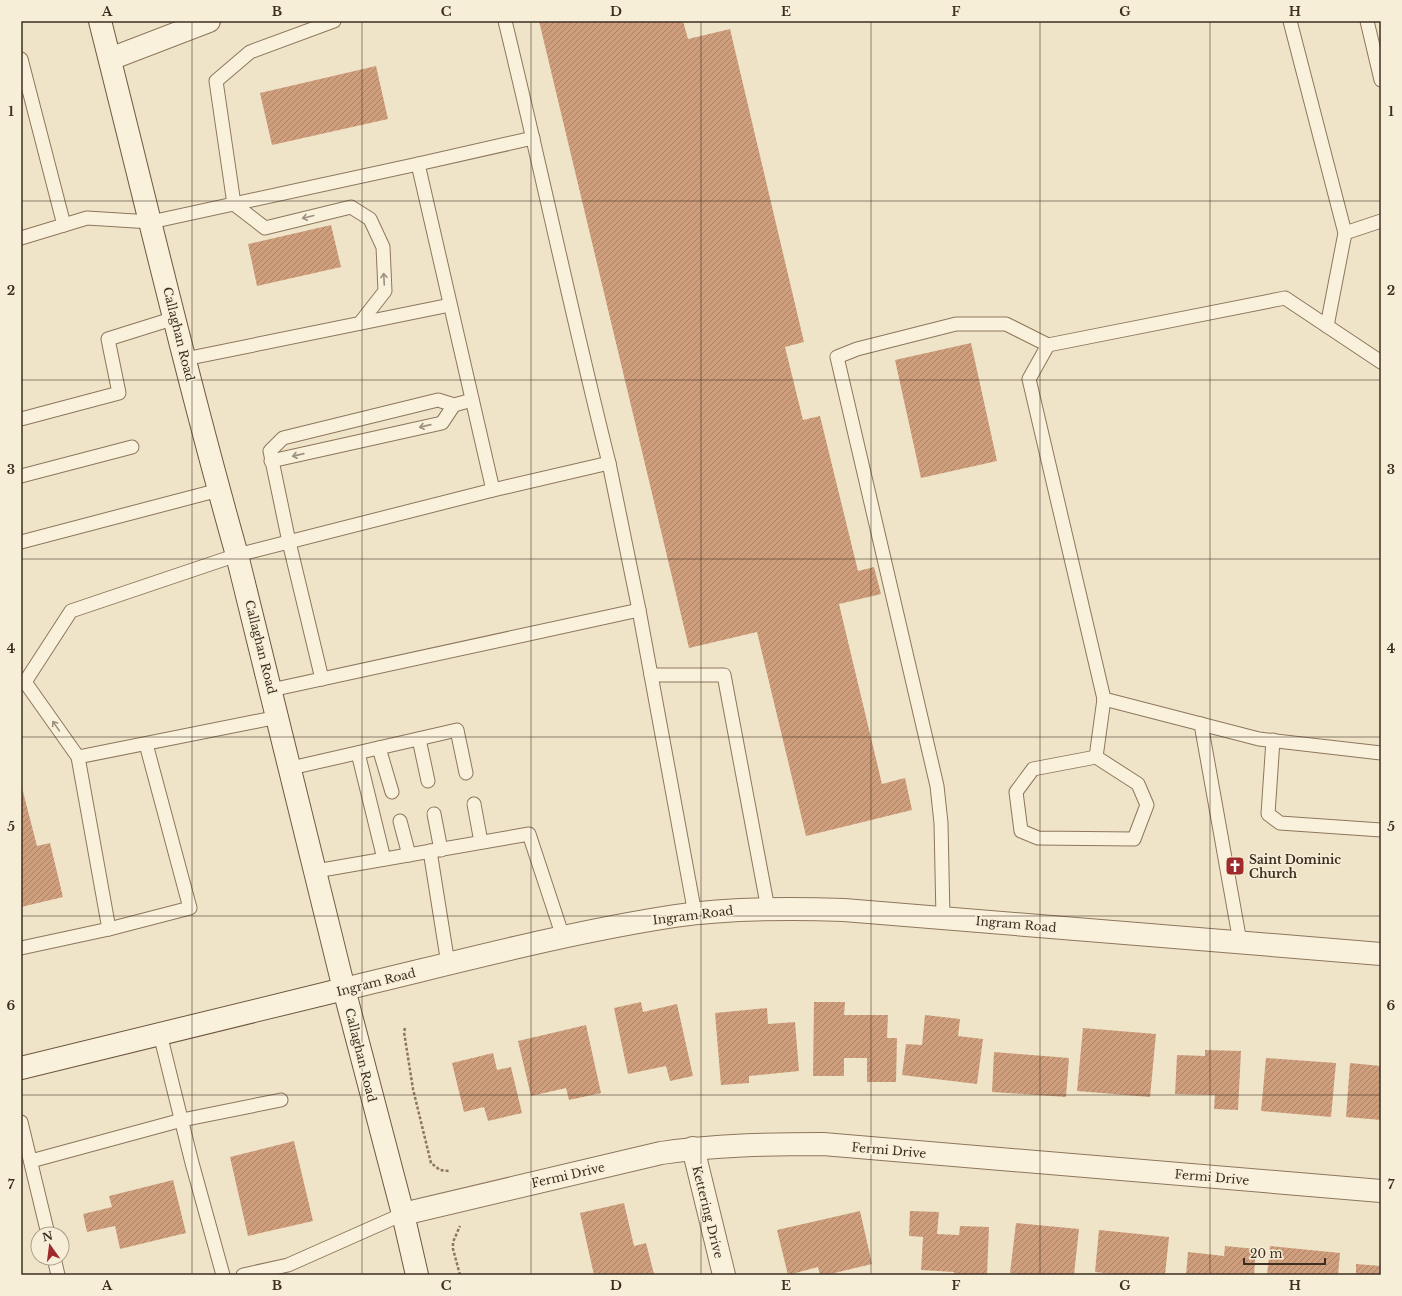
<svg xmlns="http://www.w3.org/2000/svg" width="1402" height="1296" font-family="'Libre Baskerville',serif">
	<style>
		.building { fill: url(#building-hatch) }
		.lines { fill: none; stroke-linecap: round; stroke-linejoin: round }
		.service-casing { stroke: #8d765c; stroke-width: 15 }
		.minor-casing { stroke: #8d765c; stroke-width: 24 }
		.tertiary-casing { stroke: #8d765c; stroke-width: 24 }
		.secondary-casing { stroke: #6f573f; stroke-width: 24 }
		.path { stroke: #8d765c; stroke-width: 2.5; stroke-dasharray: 3 2; stroke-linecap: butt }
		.service { stroke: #faf1dc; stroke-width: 13 }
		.minor { stroke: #faf1dc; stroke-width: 22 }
		.tertiary { stroke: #faf1dc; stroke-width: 22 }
		.secondary { stroke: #faf1dc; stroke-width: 22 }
		.oneway { stroke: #9c907e }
		.grid { fill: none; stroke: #3d2e20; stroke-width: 1; stroke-opacity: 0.55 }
		.labels { text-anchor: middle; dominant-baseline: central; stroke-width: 3; stroke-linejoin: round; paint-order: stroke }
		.street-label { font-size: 12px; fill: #3d2e20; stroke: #f7eed8 }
		.poi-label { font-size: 12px; font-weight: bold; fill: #3d2e20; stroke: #f7eed8; text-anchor: start }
		.neatline { fill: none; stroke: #3d2e20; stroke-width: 1.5 }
		.grid-label { font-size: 13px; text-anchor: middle; font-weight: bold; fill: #3d2e20 }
	</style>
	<defs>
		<pattern id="building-hatch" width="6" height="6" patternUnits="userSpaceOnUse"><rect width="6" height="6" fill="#cf9f7d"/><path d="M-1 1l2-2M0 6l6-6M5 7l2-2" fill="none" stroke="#a98266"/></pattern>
	</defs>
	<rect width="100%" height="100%" fill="#f0e4c8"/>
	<!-- building -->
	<g class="building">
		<polygon points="539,21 683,21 688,39 730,29 804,342 785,347 803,420 820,416 858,571 874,567 881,594 839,604 882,784 905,778 912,810 806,836 757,632 689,648"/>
		<polygon points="376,66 388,119 272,145 260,93"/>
		<polygon points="331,225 341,267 257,286 248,244"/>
		<polygon points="971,343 997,461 921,478 895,360"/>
		<polygon points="21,784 37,846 50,843 63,897 21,907"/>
		<polygon points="641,1002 643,1012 677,1004 693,1076 670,1081 666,1066 628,1074 614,1008"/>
		<polygon points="814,1002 845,1002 844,1015 888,1015 887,1038 897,1038 896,1082 867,1082 867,1058 844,1058 844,1076 813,1076"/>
		<polygon points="767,1008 768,1024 795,1022 799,1071 749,1076 749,1083 721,1085 715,1013"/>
		<polygon points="925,1015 960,1019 958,1036 983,1039 977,1084 902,1075 906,1044 922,1045"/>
		<polygon points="586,1025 601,1093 569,1100 566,1088 531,1096 518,1041"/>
		<polygon points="1083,1028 1156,1034 1150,1097 1077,1091"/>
		<polygon points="1205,1050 1241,1051 1238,1110 1214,1109 1215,1095 1175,1094 1177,1055 1205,1056"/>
		<polygon points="994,1052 1069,1058 1066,1097 992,1092"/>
		<polygon points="493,1053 497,1070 511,1067 522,1113 488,1121 484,1107 464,1112 452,1063"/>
		<polygon points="1266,1058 1336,1063 1331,1117 1261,1111"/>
		<polygon points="1350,1063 1381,1066 1381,1120 1346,1117"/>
		<polygon points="294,1141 313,1221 248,1236 230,1157"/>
		<polygon points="173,1180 186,1233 120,1249 115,1226 87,1232 83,1214 112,1207 109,1196"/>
		<polygon points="624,1203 634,1246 646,1243 654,1274 649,1275 594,1275 580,1213"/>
		<polygon points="860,1211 872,1264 826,1275 820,1275 818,1267 788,1275 777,1230"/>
		<polygon points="910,1211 939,1212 937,1234 959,1235 960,1226 989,1227 987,1275 954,1275 954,1272 921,1270 923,1237 909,1236"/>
		<polygon points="1016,1223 1079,1229 1074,1275 1028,1275 1010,1273"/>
		<polygon points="1099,1230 1169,1237 1165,1275 1122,1275 1095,1272"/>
		<polygon points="1225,1246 1256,1249 1254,1275 1186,1275 1188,1252 1224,1256"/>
		<polygon points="1270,1246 1340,1253 1338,1275 1267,1275"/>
		<polygon points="1356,1264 1381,1266 1381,1275 1356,1275"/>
	</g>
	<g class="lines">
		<defs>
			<g id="service">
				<polyline points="334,21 250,52 216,81 234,204 265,228 351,207 370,219 383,247 385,291 360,323"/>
				<polyline points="1290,21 1345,233 1327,326"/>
				<polyline points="1367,21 1381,80"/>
				<polyline points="21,59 64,225"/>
				<polyline points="418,164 493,490"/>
				<polyline points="1345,233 1381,221"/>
				<polyline points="21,238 87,218 151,222 418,164 533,138"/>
				<polyline points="185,359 450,305"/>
				<polyline points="1381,362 1285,298 1048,345 1029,379 1104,699 1259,739 1381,753"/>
				<polyline points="21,419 119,393 108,339 175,318"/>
				<polyline points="271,461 442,423 454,405"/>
				<polyline points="609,463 639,610 695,914"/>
				<polyline points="21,476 132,447"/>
				<polyline points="21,542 219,490"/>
				<polyline points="651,675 724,675 768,909"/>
				<polyline points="322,679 289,542 270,451 283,438 438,400 454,405 472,400"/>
				<path d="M21,683L25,682L71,611L237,555L493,490L609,463C572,316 541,168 505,21"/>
				<polyline points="271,690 639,610"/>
				<polyline points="1201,724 1240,942"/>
				<polyline points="419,739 428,781"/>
				<polyline points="1273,740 1268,814 1280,823 1381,830"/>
				<polyline points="379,748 392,792"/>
				<polyline points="358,753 384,859"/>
				<polyline points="78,757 278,717"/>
				<polyline points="1096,757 1138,784 1147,805 1134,839 1038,838 1021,831 1016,792 1033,769 1096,757 1104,699"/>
				<polyline points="291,768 457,730 466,773"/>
				<polyline points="474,804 481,842"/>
				<polyline points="434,814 441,850"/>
				<polyline points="400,821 409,855"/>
				<polyline points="430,851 448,964"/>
				<polyline points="316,871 529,834 563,937"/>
				<polyline points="943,918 941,823 937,786 837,357 857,349 956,324 1006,324 1048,345"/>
				<polyline points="109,929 190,908 146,744"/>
				<polyline points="21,948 109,929 78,757 25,682"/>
				<polyline points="160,1034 192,1163 223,1275"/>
				<polyline points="21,1122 48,1234"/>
				<polyline points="31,1161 182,1120 281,1100"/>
				<polyline points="54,1258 58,1275"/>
				<polyline points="243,1275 288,1265 403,1214"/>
			</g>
			<g id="minor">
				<polyline points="110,59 209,21"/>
				<polyline points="693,1148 724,1275"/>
				<path d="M403,1214L661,1153C715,1145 769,1144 823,1144L1381,1191"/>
			</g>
			<path id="tertiary" d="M344,989C454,963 564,933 675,916C731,908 788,908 844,910L1381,954"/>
			<g id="secondary">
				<path d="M100,21C145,199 187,378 237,555L344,989L403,1214L417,1275"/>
				<polyline points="21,1068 344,989"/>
			</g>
		</defs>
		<!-- service casing -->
		<use href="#service" class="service-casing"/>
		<!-- minor casing -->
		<use href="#minor" class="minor-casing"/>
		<!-- tertiary casing -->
		<use href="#tertiary" class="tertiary-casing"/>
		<!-- secondary casing -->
		<use href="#secondary" class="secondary-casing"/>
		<!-- path -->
		<g class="path">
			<polyline points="405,1028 404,1032 413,1089 431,1163 440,1170 449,1171"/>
			<polyline points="460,1275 453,1249 453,1242 460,1226"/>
		</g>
		<!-- service -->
		<use href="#service" class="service"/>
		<!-- minor -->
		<use href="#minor" class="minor"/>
		<!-- tertiary -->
		<use href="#tertiary" class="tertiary"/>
		<!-- secondary -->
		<use href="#secondary" class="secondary"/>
	</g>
	<!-- one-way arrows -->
	<defs><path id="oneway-shaft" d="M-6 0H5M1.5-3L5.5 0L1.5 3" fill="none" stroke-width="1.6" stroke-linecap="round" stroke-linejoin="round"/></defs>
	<g class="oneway">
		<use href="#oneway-shaft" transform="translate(308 217) rotate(166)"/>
		<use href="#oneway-shaft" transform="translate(384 279) rotate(-93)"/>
		<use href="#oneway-shaft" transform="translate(425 426) rotate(167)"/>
		<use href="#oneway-shaft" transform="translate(298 455) rotate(167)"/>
		<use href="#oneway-shaft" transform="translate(56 726) rotate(-125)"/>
	</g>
	<!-- grid -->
	<path class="grid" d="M192,21V1275M362,21V1275M531,21V1275M701,21V1275M871,21V1275M1040,21V1275M1210,21V1275M21,201H1381M21,380H1381M21,559H1381M21,737H1381M21,916H1381M21,1095H1381"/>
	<!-- icons -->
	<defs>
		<symbol id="church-square" viewBox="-11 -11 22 22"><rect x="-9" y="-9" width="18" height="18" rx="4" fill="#9e2a2b" stroke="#f7eed8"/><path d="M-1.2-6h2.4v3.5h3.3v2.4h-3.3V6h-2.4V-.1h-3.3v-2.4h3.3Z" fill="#fff"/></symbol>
	</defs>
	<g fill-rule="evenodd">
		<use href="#church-square" x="1224" y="855" width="22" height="22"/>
	</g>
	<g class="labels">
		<!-- street labels -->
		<g class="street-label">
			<text transform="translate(179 334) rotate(76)">Callaghan Road</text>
			<text transform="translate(261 647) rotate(76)">Callaghan Road</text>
			<text transform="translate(693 915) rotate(-7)">Ingram Road</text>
			<text transform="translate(1016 924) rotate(5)">Ingram Road</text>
			<text transform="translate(376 982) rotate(-14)">Ingram Road</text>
			<text transform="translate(361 1055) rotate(76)">Callaghan Road</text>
			<text transform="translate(889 1150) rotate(5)">Fermi Drive</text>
			<text transform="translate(568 1175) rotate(-13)">Fermi Drive</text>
			<text transform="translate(1212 1177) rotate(5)">Fermi Drive</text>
			<text transform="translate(708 1212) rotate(76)">Kettering Drive</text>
		</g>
		<!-- poi labels -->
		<g class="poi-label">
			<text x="1249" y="859">Saint Dominic<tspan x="1249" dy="14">Church</tspan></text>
		</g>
	</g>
	<!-- border -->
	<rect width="1402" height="1296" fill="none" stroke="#f7eed8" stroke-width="44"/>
	<!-- north arrow -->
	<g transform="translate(50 1246) rotate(346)"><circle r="19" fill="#f7eed8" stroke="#ada18e"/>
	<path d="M0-3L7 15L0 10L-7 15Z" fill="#9e2a2b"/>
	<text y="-6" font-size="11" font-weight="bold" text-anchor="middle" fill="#3d2e20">N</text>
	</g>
	<!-- scale -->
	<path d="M1244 1258v6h81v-6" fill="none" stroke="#3d2e20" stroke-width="2"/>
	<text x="1250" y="1258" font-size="12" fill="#3d2e20" stroke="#f7eed8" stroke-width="3" paint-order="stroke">20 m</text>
	<rect x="22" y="22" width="1358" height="1252" class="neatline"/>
	<g class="grid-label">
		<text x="107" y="16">A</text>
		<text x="277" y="16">B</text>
		<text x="446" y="16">C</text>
		<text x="616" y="16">D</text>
		<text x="786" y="16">E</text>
		<text x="956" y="16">F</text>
		<text x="1125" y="16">G</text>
		<text x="1295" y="16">H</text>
		<text x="11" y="116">1</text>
		<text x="1391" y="116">1</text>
		<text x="11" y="295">2</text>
		<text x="1391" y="295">2</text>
		<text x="11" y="474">3</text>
		<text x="1391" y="474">3</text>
		<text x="11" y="653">4</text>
		<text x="1391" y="653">4</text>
		<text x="11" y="831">5</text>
		<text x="1391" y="831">5</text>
		<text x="11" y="1010">6</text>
		<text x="1391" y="1010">6</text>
		<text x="11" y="1189">7</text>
		<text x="1391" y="1189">7</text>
		<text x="107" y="1290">A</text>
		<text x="277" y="1290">B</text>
		<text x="446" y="1290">C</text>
		<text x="616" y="1290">D</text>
		<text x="786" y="1290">E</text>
		<text x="956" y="1290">F</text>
		<text x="1125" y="1290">G</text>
		<text x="1295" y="1290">H</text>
	</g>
</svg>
